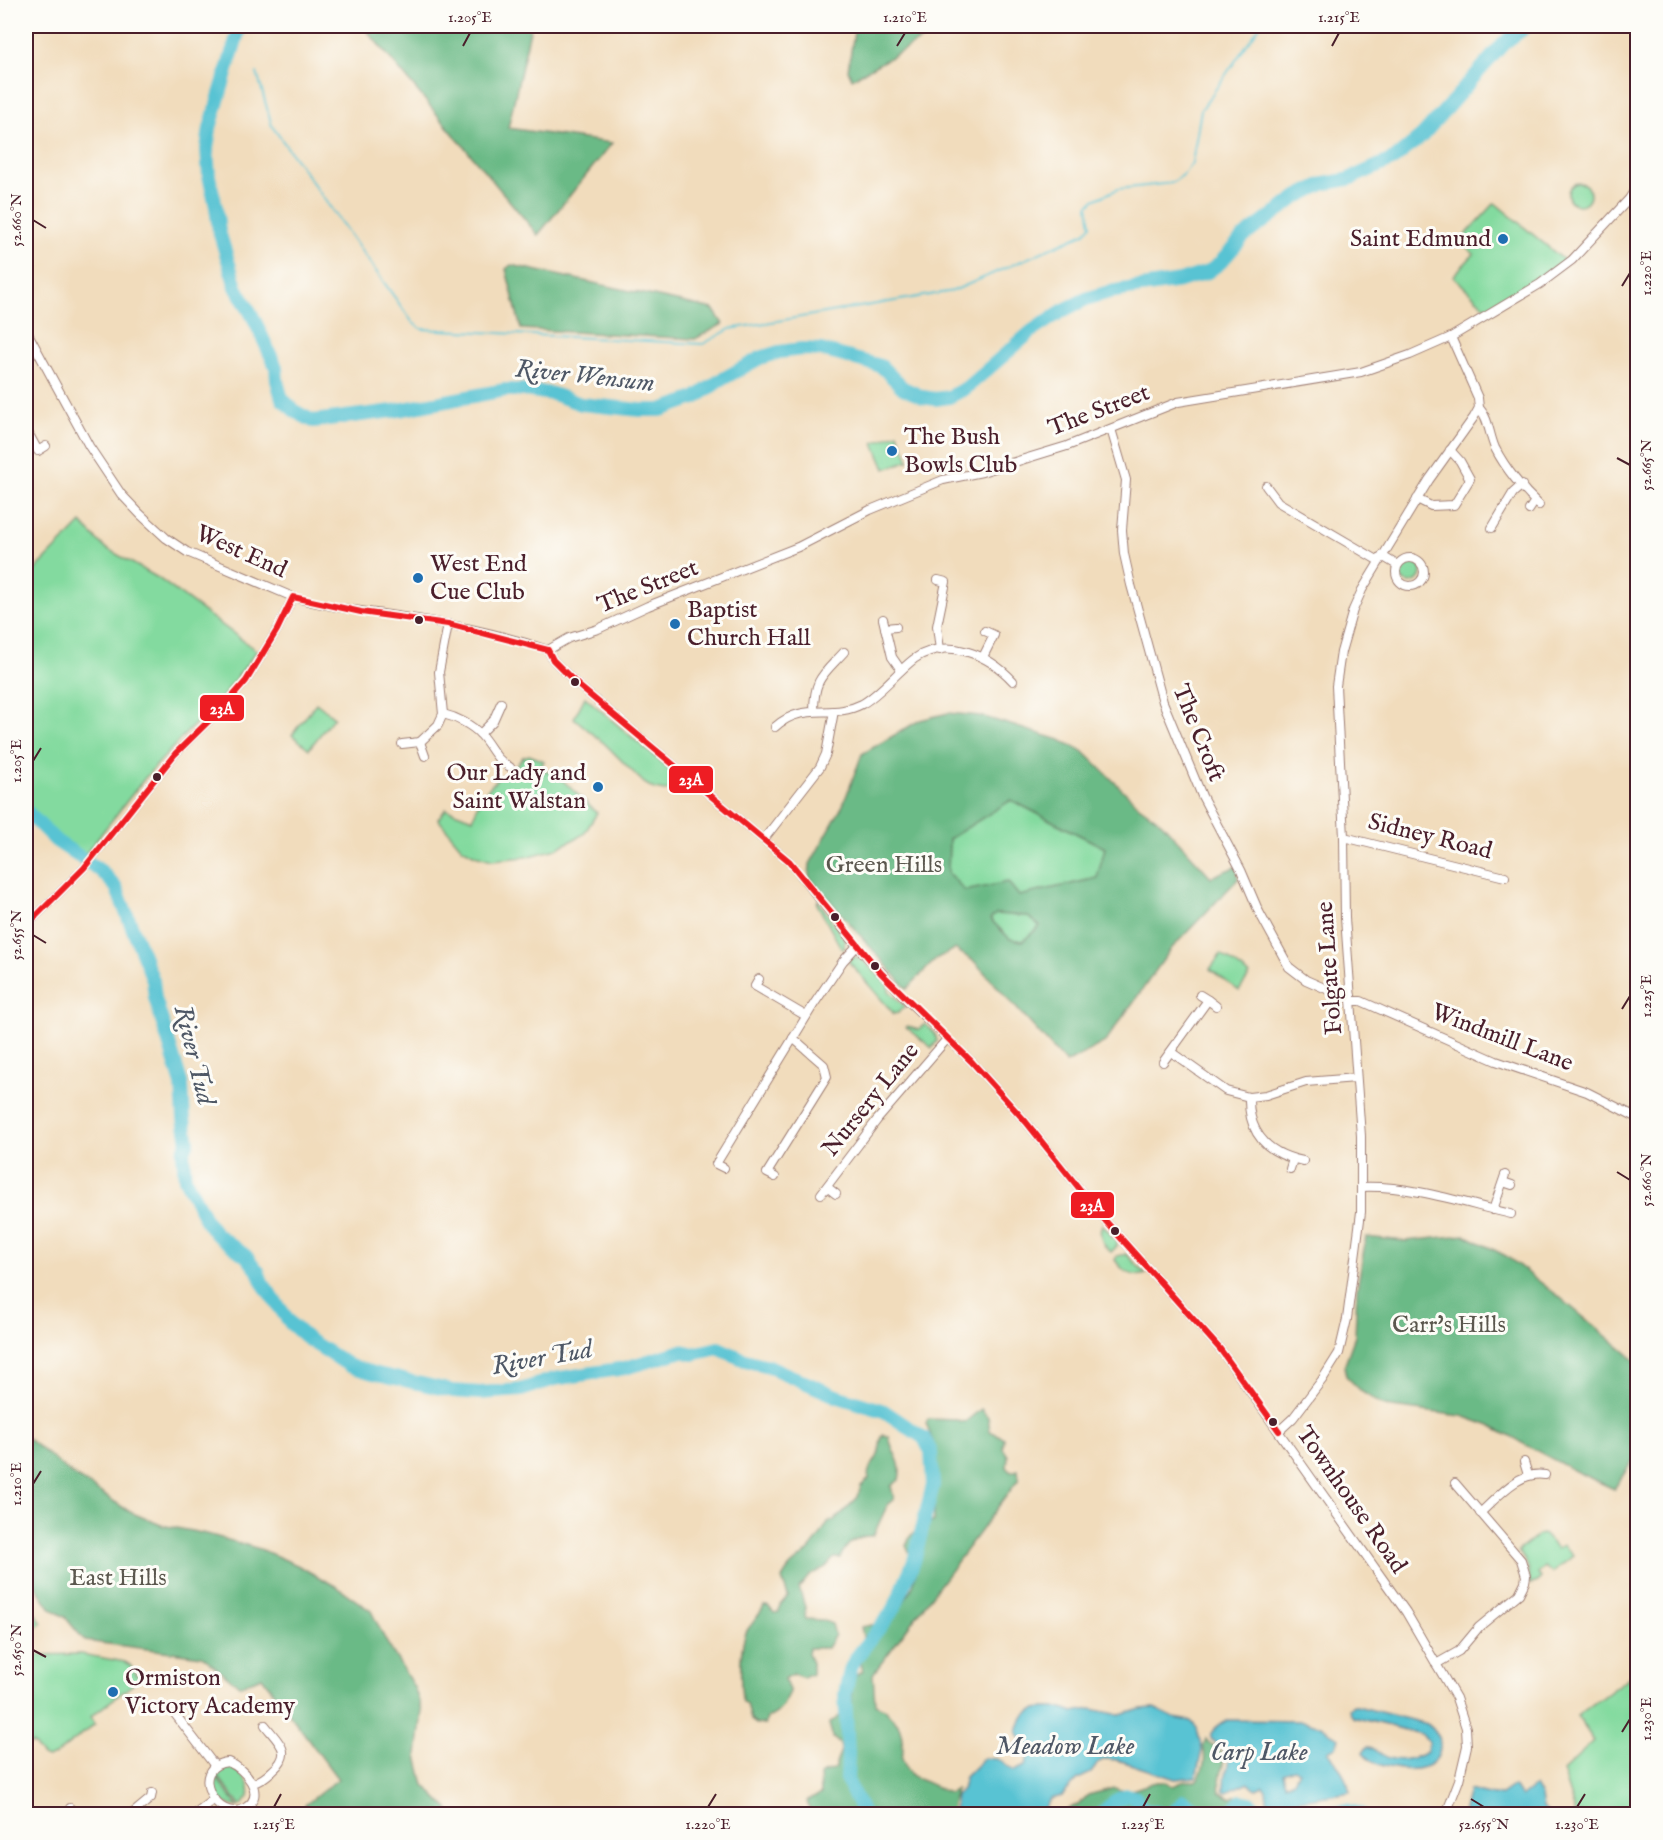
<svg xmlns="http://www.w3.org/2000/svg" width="1663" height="1840" font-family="'IM FELL English',serif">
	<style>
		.green { fill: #83da9f; stroke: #667c65; stroke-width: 1.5 }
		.forest { fill: #6aba86; stroke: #5a6c58; stroke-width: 1.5; fill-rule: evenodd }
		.water { fill: #58c3d3; stroke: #51717f; stroke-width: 1.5; fill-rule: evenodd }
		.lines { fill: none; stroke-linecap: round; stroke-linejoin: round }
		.stream { stroke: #58c3d3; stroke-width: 2 }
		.river { stroke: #58c3d3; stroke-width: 14 }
		.minor-casing { stroke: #9e7e74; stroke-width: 10 }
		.minor { stroke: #fff; stroke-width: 8 }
		.bus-1-casing { stroke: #fdfcf7; stroke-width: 10 }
		.bus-1 { stroke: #ee1d23; stroke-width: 6 }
		.ticks { fill: none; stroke: #4a1f2b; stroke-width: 2 }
		.poi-dot { fill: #1f6fb2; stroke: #fdfcf7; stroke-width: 2 }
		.bus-dot { fill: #4a1f2b; stroke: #fdfcf7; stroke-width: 2 }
		.labels { text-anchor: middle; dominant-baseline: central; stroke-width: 6; stroke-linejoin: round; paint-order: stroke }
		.poi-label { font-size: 24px; fill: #4a1f2b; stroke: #fdfcf7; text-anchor: start }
		.street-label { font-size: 24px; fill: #4a1f2b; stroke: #fdfcf7 }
		.park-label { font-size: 24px; fill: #5b574e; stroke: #fdfcf7 }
		.water-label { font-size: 26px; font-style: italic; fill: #4f5866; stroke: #fdfcf7 }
		.line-badge { stroke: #fdfcf7; stroke-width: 2 }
		.badge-label { font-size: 16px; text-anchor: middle; font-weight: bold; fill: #fff }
		.neatline { fill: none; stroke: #4a1f2b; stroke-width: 2 }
		.ticks-label { font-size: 15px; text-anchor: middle; fill: #4a1f2b }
	</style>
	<rect width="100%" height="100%" fill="#fdfcf7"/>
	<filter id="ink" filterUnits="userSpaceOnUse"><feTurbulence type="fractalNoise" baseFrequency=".0167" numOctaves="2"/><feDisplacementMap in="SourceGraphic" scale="12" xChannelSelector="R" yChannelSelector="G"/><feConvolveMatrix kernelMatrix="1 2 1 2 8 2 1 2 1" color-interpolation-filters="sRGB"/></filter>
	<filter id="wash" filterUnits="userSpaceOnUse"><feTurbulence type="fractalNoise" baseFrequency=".008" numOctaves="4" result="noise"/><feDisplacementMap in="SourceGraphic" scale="24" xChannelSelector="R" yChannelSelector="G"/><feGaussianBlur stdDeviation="1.35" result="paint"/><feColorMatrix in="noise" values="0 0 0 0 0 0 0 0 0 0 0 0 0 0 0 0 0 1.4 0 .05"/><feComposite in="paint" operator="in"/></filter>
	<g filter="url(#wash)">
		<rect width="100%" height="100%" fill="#f1dcbc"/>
		<!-- green -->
		<g class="green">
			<circle cx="1579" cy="194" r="11"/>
			<polygon points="1495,203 1565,261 1489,311 1453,276 1474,254 1460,241"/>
			<polygon points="898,433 909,460 885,469 874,443"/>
			<polygon points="81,523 104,547 158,578 257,651 220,700 187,732 145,778 84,856 60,841 26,807 26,554 34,571"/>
			<circle cx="1410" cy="572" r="11"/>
			<polygon points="585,697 681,779 675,788 665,791 654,789 644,783 605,744 574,718"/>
			<polygon points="316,703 334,717 309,749 292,735"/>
			<polygon points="529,755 544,761 540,769 555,773 597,813 584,834 556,849 526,857 492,860 475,855 462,848 438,819 446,809 473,819 478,804 484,800 482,796 499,777 509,773 513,766 515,767 523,757"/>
			<polygon points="1011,800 1105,848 1097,878 1019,896 1008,882 965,891 948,873 949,838"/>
			<polygon points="818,900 845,940 844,949 841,948 817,904"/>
			<polygon points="996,914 1027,916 1040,926 1023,941 1010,939 990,919"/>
			<polygon points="1221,954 1250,975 1239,991 1210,969"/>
			<polygon points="852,956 863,960 888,985 889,991 905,1006 898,1013 894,1014 849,962 849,959"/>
			<path d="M925,1024C931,1030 936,1033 937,1041L932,1048L906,1027L908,1026L918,1030Z"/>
			<path d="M1102,1224L1117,1242V1246L1111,1252C1102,1246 1098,1234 1102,1224Z"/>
			<path d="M1126,1254L1146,1274C1133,1279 1122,1270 1115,1260L1117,1256Z"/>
			<path d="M1543,1534L1557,1549L1563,1545L1573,1556L1552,1573L1545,1567L1538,1574L1541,1578L1536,1583L1529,1584C1531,1570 1527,1562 1518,1551L1538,1535Z"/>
			<polygon points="26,1601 42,1623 26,1635"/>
			<polygon points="81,1654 125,1662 130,1665 140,1679 90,1717 95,1724 55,1755 47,1758 43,1756 32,1743 26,1748 26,1657 36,1655"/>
			<polygon points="1637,1671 1637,1814 1576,1814 1562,1771 1594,1741 1577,1716"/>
			<path d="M227,1767C241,1770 252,1783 249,1797L242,1805L240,1806L215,1772L218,1769Z"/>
			<path d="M214,1774L238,1807C221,1805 208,1791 214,1774Z"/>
		</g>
		<!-- forest -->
		<g class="forest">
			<polygon points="363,26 531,26 508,128 612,143 538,235"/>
			<polygon points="855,26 946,26 852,79 848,70"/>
			<polygon points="511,265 713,309 723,324 695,339 521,329 506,269"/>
			<path d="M948,713L981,716L1060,740L1083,751L1139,806L1160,821L1211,877L1237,866L1238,879L1171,949L1105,1042L1066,1063L975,962L955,949L937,958L907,989L809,877L810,864L843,805L862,754L920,720ZM1011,800L1105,848L1097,878L1019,896L1008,882L965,891L948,873L949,839ZM996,914L1027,916L1040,926L1023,941L1010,939L990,919Z"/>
			<polygon points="1465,1235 1506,1256 1557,1295 1636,1361 1638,1364 1637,1454 1614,1489 1575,1471 1490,1426 1462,1416 1384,1406 1362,1392 1346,1376 1344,1366 1355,1336 1357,1289 1366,1237 1405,1241"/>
			<path d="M981,1409L988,1417L990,1431L1004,1438L1003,1448L1008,1456L1007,1467L1011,1472L1018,1470L1019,1479L873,1674L875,1704L886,1709C888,1716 894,1718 898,1724C902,1730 904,1752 902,1758L907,1770L912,1776L949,1793L956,1789L951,1809L947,1814H791L793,1810H801L810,1813L807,1801L821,1794L820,1775C824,1771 831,1772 836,1768V1764L841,1750L840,1744L833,1738L829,1724L843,1713L852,1702V1688L854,1676L863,1671L860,1660C865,1650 864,1638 861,1627L882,1623L897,1614L913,1586L917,1568L906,1545L911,1535L934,1521V1501L938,1484L936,1477V1450L926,1423L928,1419L957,1420L965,1422Z"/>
			<path d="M883,1434L889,1437C893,1456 903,1460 899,1480L891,1486L894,1499L888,1504L873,1536C857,1535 846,1544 840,1558H834L826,1567L810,1575L799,1588L805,1607V1619L822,1620L832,1624L835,1635L827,1648H809L808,1654L812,1663V1675H807L804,1678L793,1674L784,1679L790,1692C784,1704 780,1714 767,1718L765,1724H756L751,1720L747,1704L743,1702L742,1699C740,1681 739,1644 748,1629C754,1621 760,1614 764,1606H768L774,1613L779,1612L780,1605L788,1596L782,1579C789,1565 794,1564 805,1554C813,1547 823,1531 828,1522L835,1520L858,1497L861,1486L869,1479C866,1469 873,1466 877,1457C881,1450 879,1441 883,1434Z"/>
			<polygon points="26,1437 72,1474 130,1512 161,1525 207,1534 260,1549 297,1565 337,1587 371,1611 387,1643 414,1687 422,1710 417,1756 424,1785 453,1814 313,1814 305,1805 338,1779 262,1677 239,1686 202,1656 85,1641 65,1617 51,1609 26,1572"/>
			<path d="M1206,1739C1210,1746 1221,1748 1223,1757C1225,1769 1217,1780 1220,1792L1231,1798L1234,1796L1246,1797L1252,1804L1269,1814H1063L1072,1807L1078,1805L1088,1795L1115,1788C1135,1799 1153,1772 1173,1786L1185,1781H1196C1205,1771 1206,1757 1203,1746Z"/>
		</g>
		<!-- water -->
		<g class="water">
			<path d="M1353,1705L1427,1724C1444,1735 1446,1759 1424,1767C1408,1773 1372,1767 1363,1753L1368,1746C1376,1749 1381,1755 1389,1758C1401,1762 1417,1758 1427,1752L1429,1742L1421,1734L1353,1717L1350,1713L1349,1709Z"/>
			<path d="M1042,1708H1063L1073,1712L1091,1709L1120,1715L1141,1709L1154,1708L1174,1718L1191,1721L1197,1728L1202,1750L1196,1777L1175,1779L1118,1760L1105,1759L1099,1762L1091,1773L1078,1779L1062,1796L1051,1799L1040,1814H950L954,1811L956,1796L962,1790L965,1777L984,1758L997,1759L1014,1771L1025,1766L1030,1752V1747L1022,1740L1017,1732C1020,1718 1027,1709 1042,1708Z"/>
			<path d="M1227,1720L1303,1721L1321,1726L1339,1738L1336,1747L1328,1751C1334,1758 1350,1784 1350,1792L1288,1802L1276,1809L1267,1799L1266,1789L1263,1786L1256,1789L1248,1782L1227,1792L1224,1791C1222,1778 1230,1770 1228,1758C1227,1742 1190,1742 1227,1720ZM1294,1769L1299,1771L1294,1781L1285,1784L1283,1773Z"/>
			<polygon points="1514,1786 1521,1797 1535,1786 1541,1796 1543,1808 1549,1814 1463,1814 1469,1790 1493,1796 1501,1795"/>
		</g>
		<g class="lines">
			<!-- stream -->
			<polyline class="stream" points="257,73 272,126 413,323 422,329 703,344 730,329 953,291 1085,233 1091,225 1088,206 1094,200 1118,189 1172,183 1183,175 1192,163 1201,110 1260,26"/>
			<!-- river -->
			<g class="river">
				<polyline points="240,26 210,128 207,149 209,176 216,207 219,231 236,287 253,317 276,367 277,381 282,399 296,412 313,421 393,411 505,390 524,390 553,394 581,404 640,410 661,410 695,398 719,381 760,358 779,352 802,349 821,350 881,366 903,388 923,397 935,399 949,397 966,388 1032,331 1062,311 1086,299 1109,292 1180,281 1208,272 1220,263 1243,237 1297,197 1323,184 1349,179 1394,159 1422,136 1504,43 1527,26"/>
				<polyline points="26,811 56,841 101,871 116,887 153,980 155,998 182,1085 184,1119 188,1142 183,1153 185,1179 207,1222 216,1234 246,1256 258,1271 262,1282 291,1324 309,1340 350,1366 373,1373 453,1391 480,1393 521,1390 554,1379 625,1368 682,1351 693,1354 718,1348 745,1360 768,1366 836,1396 884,1411 924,1438 931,1452 933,1485 914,1561 894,1609 855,1659 850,1670 845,1694 848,1753 847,1780 863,1814"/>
				<path d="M1101,1814L1115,1801L1127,1795L1136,1798C1143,1813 1148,1810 1163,1814"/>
				<path d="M1172,1814L1184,1801C1192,1805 1195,1811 1204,1814"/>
				<polyline points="1221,1814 1231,1813 1241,1801 1251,1803 1259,1814"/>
				<polyline points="1328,1814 1346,1810 1361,1814"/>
			</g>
		</g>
	</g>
	<g filter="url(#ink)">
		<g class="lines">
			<defs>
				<g id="minor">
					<path d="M26,330L89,446L121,494L140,514L166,538L187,552L293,597C334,609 375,612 417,619C461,626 506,636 548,650"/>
					<path d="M1479,408C1489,418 1489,435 1495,448C1505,468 1523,490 1539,505"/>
					<polyline points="26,429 38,451 46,446"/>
					<polyline points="1111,429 1126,480 1122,530 1124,554 1131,585 1163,702 1202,796 1241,870 1259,912 1289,967 1306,980 1331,991 1351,996"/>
					<polyline points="1266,486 1278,502 1379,561"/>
					<polyline points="1417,499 1431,506 1454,505 1470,479 1460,461 1450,450"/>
					<polyline points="1529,510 1535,501"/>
					<polyline points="1492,528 1513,493 1522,485"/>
					<polyline points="1382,556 1397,565"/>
					<circle cx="1410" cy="572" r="14"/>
					<polyline points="938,580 946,582 937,626 940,650"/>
					<polyline points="883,619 892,657 901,670"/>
					<polyline points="885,628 896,627"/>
					<polyline points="548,650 553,660 579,686 789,861 857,946 909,1002 971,1061 1026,1122 1102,1217 1220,1349 1406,1612 1456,1698 1466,1728 1467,1746 1459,1780 1446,1814"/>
					<polyline points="548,650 569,638 598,629 648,606 798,547 870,510 943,480 982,472 1067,446 1178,402 1361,372 1410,355 1451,337 1540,284 1572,260 1629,199 1638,185"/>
					<polyline points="983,657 994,635 985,631"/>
					<path d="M814,711C814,678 823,675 844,652"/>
					<path d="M443,714C456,717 472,725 481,735C492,747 495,760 510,767"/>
					<path d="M775,727C804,701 831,720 862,704C880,694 897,672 914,659C947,636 989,655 1013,681"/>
					<polyline points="480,734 493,721 501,703"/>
					<polyline points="420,742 425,756"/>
					<polyline points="402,744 420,742 438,725 443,714 439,672 448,624"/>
					<polyline points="1344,837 1505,877"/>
					<polyline points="764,839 820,767 826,754 834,711"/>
					<polyline points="26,926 84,868 175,754 226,704 246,681 277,630 293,597"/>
					<polyline points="759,979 755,986 806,1016"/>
					<polyline points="1200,995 1208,1000"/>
					<polyline points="1352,1001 1361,1001 1496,1061 1587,1092 1636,1117"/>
					<polyline points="1171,1052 1226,1091 1249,1097 1266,1095 1306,1082 1356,1078"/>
					<polyline points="1163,1062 1208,1000 1216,1006"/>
					<path d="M1249,1097C1248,1134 1268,1154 1303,1161"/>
					<polyline points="724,1168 716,1164 814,1004 843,961 857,946"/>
					<polyline points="1290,1169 1293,1159"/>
					<polyline points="775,1177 767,1173 827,1077 824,1065 793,1038"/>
					<polyline points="1503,1182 1512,1185"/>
					<polyline points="827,1187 836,1194"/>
					<path d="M1362,1187C1410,1185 1464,1203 1511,1214"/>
					<polyline points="821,1194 877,1120 947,1039"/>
					<polyline points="1493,1210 1505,1175"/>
					<polyline points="1279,1431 1293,1418 1322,1380 1339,1353 1347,1319 1361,1212 1361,1136 1345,918 1344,837 1336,686 1341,652 1353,610 1362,590 1429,480 1474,417 1479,408 1478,398 1451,337"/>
					<polyline points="1524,1462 1528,1475"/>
					<path d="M1480,1513C1498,1497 1519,1470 1545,1475"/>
					<polyline points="1436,1664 1459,1651 1479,1627 1519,1594 1525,1582 1526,1576 1521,1560 1455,1483"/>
					<polyline points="175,1714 215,1766"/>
					<path d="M228,1762C244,1768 268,1794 245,1808C217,1825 186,1766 228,1762Z"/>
					<path d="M253,1783C261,1781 267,1776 273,1770C294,1752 278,1742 265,1725"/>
					<polyline points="70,1808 73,1814"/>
					<polyline points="134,1814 133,1813 151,1798 152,1793"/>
					<polyline points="194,1814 214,1799"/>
				</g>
			</defs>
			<!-- minor casing -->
			<use href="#minor" class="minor-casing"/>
			<!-- minor -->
			<use href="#minor" class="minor"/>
			<defs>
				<polyline id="bus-1" points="26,926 84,868 175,754 226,704 246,681 277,630 293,597 361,612 448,624 548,650 553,660 579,686 789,861 881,973 971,1061 1026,1122 1102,1217 1220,1349 1279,1431"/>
			</defs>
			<!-- bus-1 casing -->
			<use href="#bus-1" class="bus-1-casing"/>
			<!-- bus-1 -->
			<use href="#bus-1" class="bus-1"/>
		</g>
	</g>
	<!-- ticks -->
	<path class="ticks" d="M463,46L470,33M897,46L905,33M1332,46L1339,33M33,220L46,228M1622,286L1630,273M1617,458L1630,465M33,761L41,748M33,935L46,943M1622,1009L1630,996M1617,1172L1630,1180M33,1484L41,1471M33,1650L46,1657M1622,1732L1630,1719M1471,1799L1484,1807M274,1807L281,1794M708,1807L716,1794M1143,1807L1150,1794M1577,1807L1585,1794"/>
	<!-- markers -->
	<g class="poi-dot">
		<circle cx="1503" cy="239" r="6"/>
		<circle cx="892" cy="451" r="6"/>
		<circle cx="418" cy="578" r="6"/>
		<circle cx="675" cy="624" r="6"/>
		<circle cx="598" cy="787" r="6"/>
		<circle cx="113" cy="1692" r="6"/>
	</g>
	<g class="bus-dot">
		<circle cx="419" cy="620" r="5"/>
		<circle cx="575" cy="682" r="5"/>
		<circle cx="157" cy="777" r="5"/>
		<circle cx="835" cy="917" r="5"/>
		<circle cx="875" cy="966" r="5"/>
		<circle cx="1115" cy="1231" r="5"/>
		<circle cx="1273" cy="1422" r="5"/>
	</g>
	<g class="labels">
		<!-- poi labels -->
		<g class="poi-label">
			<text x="1491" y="239" text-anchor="end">Saint Edmund</text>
			<text x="904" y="437">The Bush<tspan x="904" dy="28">Bowls Club</tspan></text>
			<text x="430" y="564">West End<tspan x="430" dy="28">Cue Club</tspan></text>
			<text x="687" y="610">Baptist<tspan x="687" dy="28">Church Hall</tspan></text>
			<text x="586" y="773" text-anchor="end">Our Lady and<tspan x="586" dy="28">Saint Walstan</tspan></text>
			<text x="125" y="1678">Ormiston<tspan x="125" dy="28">Victory Academy</tspan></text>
		</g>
		<!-- street labels -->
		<g class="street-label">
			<text transform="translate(1099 411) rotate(-21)">The Street</text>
			<text transform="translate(241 552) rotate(24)">West End</text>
			<text transform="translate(648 587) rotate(-22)">The Street</text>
			<text transform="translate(1198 733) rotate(68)">The Croft</text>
			<text transform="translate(1430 837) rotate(14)">Sidney Road</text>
			<text transform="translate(1330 968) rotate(-94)">Folgate Lane</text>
			<text transform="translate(1502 1038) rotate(21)">Windmill Lane</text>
			<text transform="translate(871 1100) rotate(-51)">Nursery Lane</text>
			<text transform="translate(1351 1500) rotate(55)">Townhouse Road</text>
		</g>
		<!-- park labels -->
		<g class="park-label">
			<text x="884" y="865">Green Hills</text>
			<text x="1449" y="1325">Carr's Hills</text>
			<text x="118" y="1578">East Hills</text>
		</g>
		<!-- water labels -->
		<g class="water-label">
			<text transform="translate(585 376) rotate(6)">River Wensum</text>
			<text transform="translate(194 1055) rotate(76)">River Tud</text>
			<text transform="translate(542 1358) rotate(-10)">River Tud</text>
			<text x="1065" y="1746">Meadow Lake</text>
			<text x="1259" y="1752">Carp Lake</text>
		</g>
	</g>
	<g class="line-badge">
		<rect x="199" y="694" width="46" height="28" rx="6" fill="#ee1d23"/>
		<rect x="668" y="765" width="46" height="29" rx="6" fill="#ee1d23"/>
		<rect x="1070" y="1191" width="45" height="28" rx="6" fill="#ee1d23"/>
	</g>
	<g class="badge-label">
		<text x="222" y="714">23A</text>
		<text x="691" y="785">23A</text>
		<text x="1092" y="1211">23A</text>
	</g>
	<!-- margin -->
	<rect width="1663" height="1840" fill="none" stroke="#fdfcf7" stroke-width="66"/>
	<rect x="33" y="33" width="1597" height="1774" class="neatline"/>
	<g class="ticks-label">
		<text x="470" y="22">1.205°E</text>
		<text x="905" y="22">1.210°E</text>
		<text x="1339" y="22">1.215°E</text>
		<text transform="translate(16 220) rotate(-90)" y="5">52.660°N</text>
		<text transform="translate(1646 273) rotate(-90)" y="5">1.220°E</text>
		<text transform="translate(1646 465) rotate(-90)" y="5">52.665°N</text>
		<text transform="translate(16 761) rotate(-90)" y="5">1.205°E</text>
		<text transform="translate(16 935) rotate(-90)" y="5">52.655°N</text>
		<text transform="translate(1646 996) rotate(-90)" y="5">1.225°E</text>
		<text transform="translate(1646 1180) rotate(-90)" y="5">52.660°N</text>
		<text transform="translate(16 1484) rotate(-90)" y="5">1.210°E</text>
		<text transform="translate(16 1650) rotate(-90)" y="5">52.650°N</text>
		<text transform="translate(1646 1719) rotate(-90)" y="5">1.230°E</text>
		<text x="274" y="1829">1.215°E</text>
		<text x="708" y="1829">1.220°E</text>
		<text x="1143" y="1829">1.225°E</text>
		<text x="1484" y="1829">52.655°N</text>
		<text x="1577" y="1829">1.230°E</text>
	</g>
</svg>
